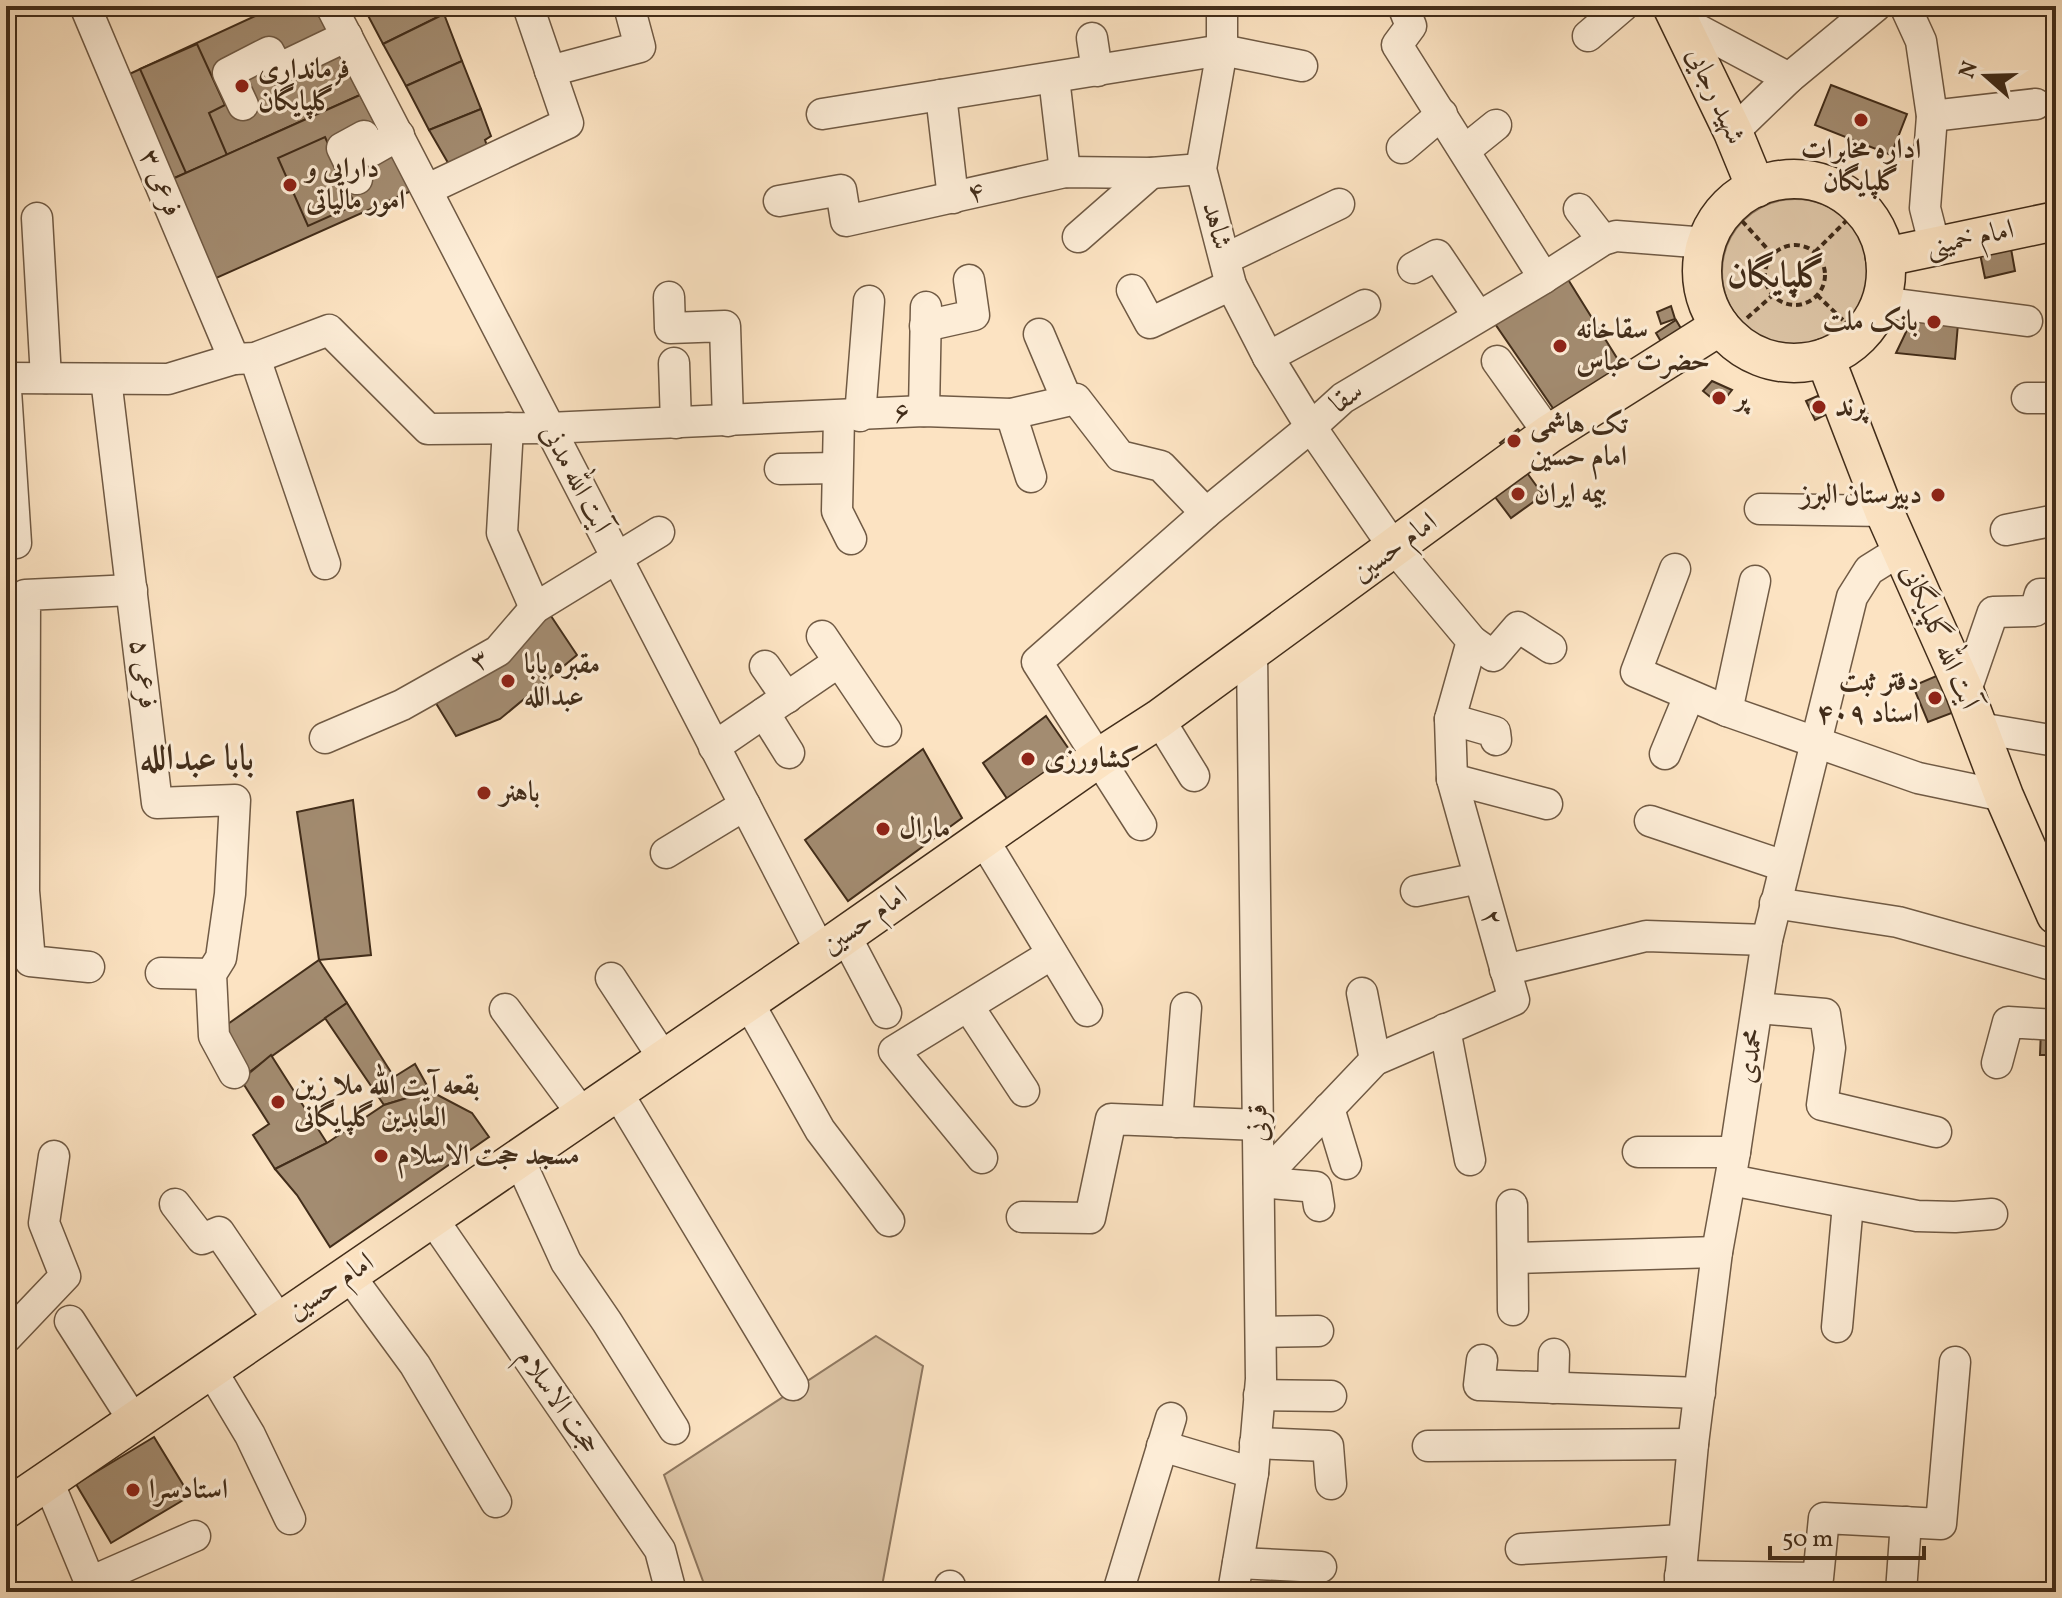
<svg xmlns="http://www.w3.org/2000/svg" width="2062" height="1598" font-family="Vollkorn,Amiri,serif">
	<style>
		.green { fill: #dcc4a5; stroke: #8f7860; stroke-width: 2 }
		.building { fill: #a38c71; stroke: #422d1a; stroke-width: 2 }
		.lines { fill: none; stroke-linecap: round; stroke-linejoin: round }
		.minor-casing { stroke: #705a44; stroke-width: 33 }
		.major-casing { stroke: #422d1a; stroke-width: 41 }
		.path { stroke: #422d1a; stroke-width: 4; stroke-dasharray: 6 4; stroke-linecap: butt }
		.minor { stroke: #fdedd7; stroke-width: 30 }
		.major { stroke: #fce3c2; stroke-width: 38 }
		.poi-dot { fill: #8f2418; stroke: #fdedd7; stroke-width: 3 }
		.labels { text-anchor: middle; dominant-baseline: central; stroke-width: 6; stroke-linejoin: round; paint-order: stroke }
		.poi-label { font-size: 28px; font-weight: bold; fill: #422d1a; stroke: #fdedd7; text-anchor: start }
		.street-label { font-size: 28px; fill: #422d1a; stroke: #fdedd7 }
		.district-label { font-size: 36px; font-weight: bold; fill: #422d1a; stroke: #fdedd7 }
	</style>
	<rect width="100%" height="100%" fill="#fce3c2"/>
	<filter id="stains"><feTurbulence type="fractalNoise" baseFrequency=".0025" numOctaves="4"/><feColorMatrix values="0 0 0 0 .2 0 0 0 0 .09 0 0 0 0 .02 0 0 0 .5 -.17"/></filter>
	<radialGradient id="worn" r=".72"><stop offset=".6" stop-color="#630" stop-opacity="0"/><stop offset="1" stop-color="#630" stop-opacity=".3"/></radialGradient>
	<!-- green -->
	<g class="green">
		<circle cx="1795" cy="272" r="73"/>
		<polygon points="876,1336 923,1366 882,1586 826,1592 707,1592 664,1475"/>
	</g>
	<!-- building -->
	<g class="building">
		<polygon points="277,6 314,6 360,95 170,180 125,76"/>
		<polygon points="363,6 441,6 444,14 383,44"/>
		<polygon points="444,14 462,61 406,86 383,44"/>
		<polygon points="197,44 225,105 209,113 227,155 186,173 140,69"/>
		<polygon points="462,61 481,109 429,130 406,86"/>
		<polygon points="1831,85 1907,114 1891,155 1815,125"/>
		<polygon points="360,95 411,191 214,279 170,180"/>
		<polygon points="481,109 491,136 485,140 489,152 451,168 429,130"/>
		<polygon points="325,137 355,205 308,226 278,158"/>
		<polygon points="2010,243 2015,271 1985,278 1979,249"/>
		<polygon points="1564,273 1625,371 1559,417 1491,318"/>
		<polygon points="1671,306 1675,319 1661,324 1657,312"/>
		<polygon points="1918,307 1959,312 1955,359 1896,353"/>
		<polygon points="1676,320 1686,337 1666,350 1656,333"/>
		<polygon points="1712,381 1732,390 1720,405 1703,391"/>
		<polygon points="1822,394 1831,412 1815,420 1806,401"/>
		<polygon points="1518,429 1527,439 1508,453 1500,443"/>
		<polygon points="1525,470 1543,495 1511,518 1492,493"/>
		<polygon points="549,613 577,655 500,719 456,736 434,700"/>
		<polygon points="1941,674 1957,711 1928,722 1913,686"/>
		<polygon points="1046,716 1073,755 1010,803 983,763"/>
		<polygon points="923,749 962,818 848,901 805,840"/>
		<polygon points="353,800 371,955 319,960 297,812"/>
		<polygon points="319,960 347,1003 248,1073 225,1026"/>
		<polygon points="347,1003 394,1077 415,1064 430,1091 384,1105 325,1018"/>
		<polygon points="2041,1029 2056,1029 2056,1055 2040,1055"/>
		<polygon points="271,1055 327,1143 275,1169 253,1135 269,1124 241,1080"/>
		<polygon points="430,1091 472,1113 489,1137 330,1247 297,1195 275,1169 327,1143 384,1105"/>
		<polygon points="154,1437 190,1496 111,1543 76,1484"/>
	</g>
	<g class="lines">
		<defs>
			<g id="minor">
				<polyline points="85,6 234,359"/>
				<polyline points="331,6 821,952"/>
				<polyline points="1222,6 1222,50 1201,169 1231,285 1268,357 1311,427 1395,549 1472,641 1450,719 1452,779 1514,1000 1375,1060 1259,1182"/>
				<polyline points="1403,6 1411,26 1397,45 1544,278"/>
				<polyline points="1905,6 1921,41 1932,116 1925,208 1935,247"/>
				<polyline points="1678,19 1789,78"/>
				<polyline points="1588,36 1623,6"/>
				<polyline points="1092,38 1097,71"/>
				<polyline points="550,71 640,47 629,6"/>
				<polyline points="1054,78 1065,172"/>
				<polyline points="941,95 953,198"/>
				<polyline points="243,105 228,73 269,52 278,69 347,36"/>
				<polyline points="822,114 1222,50 1302,66"/>
				<polyline points="1932,116 2036,104"/>
				<polyline points="1733,132 1789,78 1876,6"/>
				<polyline points="1402,148 1442,114"/>
				<polyline points="1465,150 1496,125"/>
				<polyline points="357,179 342,148 364,136 371,151 399,135"/>
				<polyline points="428,189 568,123 528,6"/>
				<polyline points="779,201 841,190 846,221 1065,172 1151,173 1201,169"/>
				<polyline points="1579,209 1603,240"/>
				<polyline points="37,218 46,378"/>
				<polyline points="1078,237 1151,173"/>
				<polyline points="1225,259 1339,204"/>
				<polyline points="1413,268 1437,255 1478,316"/>
				<polyline points="1132,290 1150,323 1231,285"/>
				<polyline points="669,297 670,328 725,326 728,421"/>
				<polyline points="1881,302 2027,321"/>
				<polyline points="925,326 974,315 969,280"/>
				<polyline points="1039,334 1067,400"/>
				<polyline points="1268,357 1365,305"/>
				<polyline points="255,358 325,564"/>
				<polyline points="1497,361 1549,434"/>
				<polyline points="674,363 676,423"/>
				<polyline points="6,378 168,379 234,359 255,358 329,330 428,429 548,428 924,411 1011,414 1076,399 1120,456 1161,466 1206,513"/>
				<polyline points="106,379 157,803 235,800 230,894 221,958 211,974 214,1036 234,1073"/>
				<polyline points="6,390 16,543"/>
				<polyline points="2027,398 2056,398"/>
				<polyline points="924,411 926,307"/>
				<polyline points="1011,414 1031,477"/>
				<polyline points="860,416 869,301"/>
				<polyline points="839,417 837,511 851,539"/>
				<polyline points="508,428 502,533 535,608"/>
				<polyline points="780,469 837,468"/>
				<polyline points="1760,509 1884,511"/>
				<polyline points="2006,530 2056,520"/>
				<polyline points="1675,569 1636,672 1727,711 1918,778 2004,796"/>
				<polyline points="822,636 886,731"/>
				<polyline points="1472,641 1493,656 1518,627 1551,648"/>
				<polyline points="765,666 787,698"/>
				<polyline points="1965,693 1993,612 2035,611 2040,594 2056,594"/>
				<polyline points="1727,711 1755,581"/>
				<polyline points="764,713 789,753"/>
				<polyline points="1159,719 1194,776"/>
				<polyline points="1450,719 1495,732 1496,740"/>
				<polyline points="1979,728 2056,741"/>
				<polyline points="325,738 402,705 498,651 535,608 659,532"/>
				<polyline points="714,747 837,663"/>
				<polyline points="1665,754 1689,696"/>
				<polyline points="1452,779 1547,804"/>
				<polyline points="1650,821 1784,866"/>
				<polyline points="1141,825 1037,662 1206,513 1311,427 1343,398 1544,278 1603,240 1616,236 1707,243"/>
				<polyline points="983,839 1087,1011"/>
				<polyline points="666,853 745,805"/>
				<polyline points="1416,891 1479,878"/>
				<polyline points="1775,903 1898,922 2056,966"/>
				<polyline points="845,935 886,1013"/>
				<polyline points="89,967 30,961 24,891 25,595 132,590"/>
				<polyline points="1505,970 1646,936 1767,940"/>
				<polyline points="161,973 211,974"/>
				<polyline points="611,978 664,1059"/>
				<polyline points="1362,993 1375,1060"/>
				<polyline points="748,1002 820,1130 889,1221"/>
				<polyline points="968,1006 1024,1091"/>
				<polyline points="1758,1008 1825,1014 1830,1048 1822,1105 1936,1132"/>
				<polyline points="505,1009 583,1115"/>
				<polyline points="1445,1029 1470,1160"/>
				<polyline points="1997,1063 2008,1022 2056,1025"/>
				<polyline points="617,1092 793,1385"/>
				<polyline points="1329,1108 1346,1164"/>
				<polyline points="1177,1122 1186,1008"/>
				<polyline points="1638,1152 1735,1152"/>
				<polyline points="982,1158 894,1051 1052,954"/>
				<polyline points="519,1159 566,1262 607,1322 674,1429"/>
				<polyline points="1731,1180 1917,1216 1955,1217 1992,1214"/>
				<polyline points="1259,1182 1316,1187 1319,1206"/>
				<polyline points="175,1204 202,1239 219,1232 280,1322"/>
				<polyline points="1512,1205 1513,1310"/>
				<polyline points="1022,1217 1090,1218 1111,1119 1259,1125"/>
				<polyline points="432,1218 660,1550 671,1592"/>
				<polyline points="1513,1258 1717,1252"/>
				<polyline points="349,1275 415,1365 496,1502"/>
				<polyline points="70,1321 134,1421"/>
				<polyline points="1837,1327 1848,1204"/>
				<polyline points="1261,1332 1318,1331"/>
				<polyline points="6,1338 65,1276 44,1223 54,1156"/>
				<polyline points="1482,1360 1479,1385 1700,1393"/>
				<polyline points="210,1368 250,1435 290,1519"/>
				<polyline points="1553,1388 1554,1354"/>
				<polyline points="1259,1395 1331,1396"/>
				<polyline points="1255,1443 1328,1446 1331,1484"/>
				<polyline points="1162,1446 1253,1473"/>
				<polyline points="1428,1446 1693,1444"/>
				<polyline points="48,1481 94,1592"/>
				<polyline points="1521,1549 1683,1540"/>
				<polyline points="1238,1563 1321,1567"/>
				<polyline points="1680,1576 1818,1578 1824,1518 1941,1524 1955,1362"/>
				<polyline points="90,1582 195,1536"/>
				<polyline points="950,1592 950,1586"/>
				<polyline points="1118,1592 1171,1418"/>
				<polyline points="1233,1592 1253,1473 1261,1379 1252,653"/>
				<polyline points="1679,1592 1693,1444 1717,1252 1735,1152 1767,940 1852,597 1869,570 1901,550"/>
				<polyline points="1901,1592 1906,1522"/>
			</g>
			<g id="major">
				<polyline points="1672,6 1733,132 1756,188"/>
				<circle cx="1794" cy="271" r="92"/>
				<polyline points="1885,257 2056,221"/>
				<polyline points="1825,358 1884,511 1965,693 2004,796 2056,915"/>
				<polyline points="6,1509 821,952 1100,757 1159,719 1549,434 1720,326"/>
			</g>
		</defs>
		<!-- minor casing -->
		<use href="#minor" class="minor-casing"/>
		<!-- major casing -->
		<use href="#major" class="major-casing"/>
		<!-- path -->
		<g class="path">
			<polyline points="1742,221 1772,254"/>
			<circle cx="1795" cy="275" r="30"/>
			<polyline points="1815,252 1847,220"/>
			<polyline points="1817,295 1847,324"/>
			<polyline points="1747,318 1773,295"/>
		</g>
		<!-- minor -->
		<use href="#minor" class="minor"/>
		<!-- major -->
		<use href="#major" class="major"/>
	</g>
	<!-- markers -->
	<g class="poi-dot">
		<circle cx="242" cy="86" r="8"/>
		<circle cx="1861" cy="120" r="8"/>
		<circle cx="290" cy="185" r="8"/>
		<circle cx="1934" cy="322" r="8"/>
		<circle cx="1560" cy="346" r="8"/>
		<circle cx="1719" cy="398" r="8"/>
		<circle cx="1819" cy="407" r="8"/>
		<circle cx="1514" cy="441" r="8"/>
		<circle cx="1518" cy="494" r="8"/>
		<circle cx="1938" cy="495" r="8"/>
		<circle cx="508" cy="681" r="8"/>
		<circle cx="1935" cy="698" r="8"/>
		<circle cx="1028" cy="759" r="8"/>
		<circle cx="484" cy="793" r="8"/>
		<circle cx="883" cy="829" r="8"/>
		<circle cx="278" cy="1102" r="8"/>
		<circle cx="381" cy="1156" r="8"/>
		<circle cx="133" cy="1490" r="8"/>
	</g>
	<g class="labels">
		<!-- poi labels -->
		<g class="poi-label">
			<text x="258" y="70">فرمانداری<tspan x="258" dy="32">گلپایگان</tspan></text>
			<text x="1861" y="150" text-anchor="middle">اداره مخابرات<tspan x="1861" dy="32">گلپایگان</tspan></text>
			<text x="306" y="169">دارایی و<tspan x="306" dy="32">امور مالیاتی</tspan></text>
			<text x="1918" y="322" text-anchor="end">بانک ملت</text>
			<text x="1576" y="330">سقاخانه<tspan x="1576" dy="32">حضرت عباس</tspan></text>
			<text x="1735" y="398">پر</text>
			<text x="1835" y="407">پرند</text>
			<text x="1530" y="425">تک هاشمی<tspan x="1530" dy="32">امام حسین</tspan></text>
			<text x="1534" y="494">بیمه ایران</text>
			<text x="1922" y="495" text-anchor="end">دبیرستان البرز</text>
			<text x="524" y="665">مقبره بابا<tspan x="524" dy="32">عبدالله</tspan></text>
			<text x="1919" y="682" text-anchor="end">دفتر ثبت<tspan x="1919" dy="32">اسناد ۴۰۹</tspan></text>
			<text x="1044" y="759">کشاورزی</text>
			<text x="500" y="793">باهنر</text>
			<text x="899" y="829">مارال</text>
			<text x="294" y="1086">بقعه آیت الله ملا زین<tspan x="294" dy="32">العابدین گلپایگانی</tspan></text>
			<text x="397" y="1156">مسجد حجت الاسلام</text>
			<text x="149" y="1490">استادسرا</text>
		</g>
		<!-- street labels -->
		<g class="street-label">
			<text transform="translate(1715 96) rotate(65)">شهید رجایی</text>
			<text transform="translate(160 183) rotate(67)">فرعی ۳</text>
			<text transform="translate(976 193) rotate(-13)">۴</text>
			<text transform="translate(1216 226) rotate(75)">شاهد</text>
			<text transform="translate(1970 239) rotate(-12)">امام خمینی</text>
			<text transform="translate(1347 398) rotate(-37)">سقا</text>
			<text transform="translate(902 413) rotate(-4)">۶</text>
			<text transform="translate(575 479) rotate(62)">آیت الله مدنی</text>
			<text transform="translate(1395 548) rotate(-36)">امام حسین</text>
			<text transform="translate(1939 637) rotate(66)">آیت الله گلپایگانی</text>
			<text transform="translate(480 661) rotate(-30)">۳</text>
			<text transform="translate(143 674) rotate(82)">فرعی ۵</text>
			<text transform="translate(1491 918) rotate(74)">۲</text>
			<text transform="translate(865 921) rotate(-35)">امام حسین</text>
			<text transform="translate(1751 1056) rotate(-81)">محمدی</text>
			<text transform="translate(1259 1123) rotate(-91)">قرنی</text>
			<text transform="translate(331 1287) rotate(-34)">امام حسین</text>
			<text transform="translate(558 1402) rotate(55)">حجت الاسلام</text>
		</g>
		<!-- district labels -->
		<g class="district-label">
			<text x="1776" y="277">گلپایگان</text>
			<text x="197" y="760">بابا عبدالله</text>
		</g>
	</g>
	<!-- margin -->
	<rect width="2062" height="1598" fill="none" stroke="#fce3c2" stroke-width="32"/>
	<rect x="8" y="8" width="2046" height="1582" fill="none" stroke="#422d1a" stroke-width="4"/>
	<rect x="16" y="16" width="2030" height="1566" fill="none" stroke="#422d1a" stroke-width="2"/>
	<!-- north arrow -->
	<g transform="translate(1986 76) rotate(290)" stroke="#fdedd7" stroke-width="6" paint-order="stroke">
	<path d="M0-6L14 30L0 20L-14 30Z" fill="#422d1a"/>
	<text y="-12" font-size="22" font-weight="bold" text-anchor="middle" fill="#422d1a">N</text>
	</g>
	<!-- scale -->
	<path d="M1770 1546v12h154v-12" fill="none" stroke="#422d1a" stroke-width="4"/>
	<text x="1782" y="1546" font-size="24" fill="#422d1a" stroke="#fdedd7" stroke-width="6" paint-order="stroke">50 m</text>
	<rect width="100%" height="100%" filter="url(#stains)"/>
	<rect width="100%" height="100%" fill="url(#worn)"/>
</svg>
